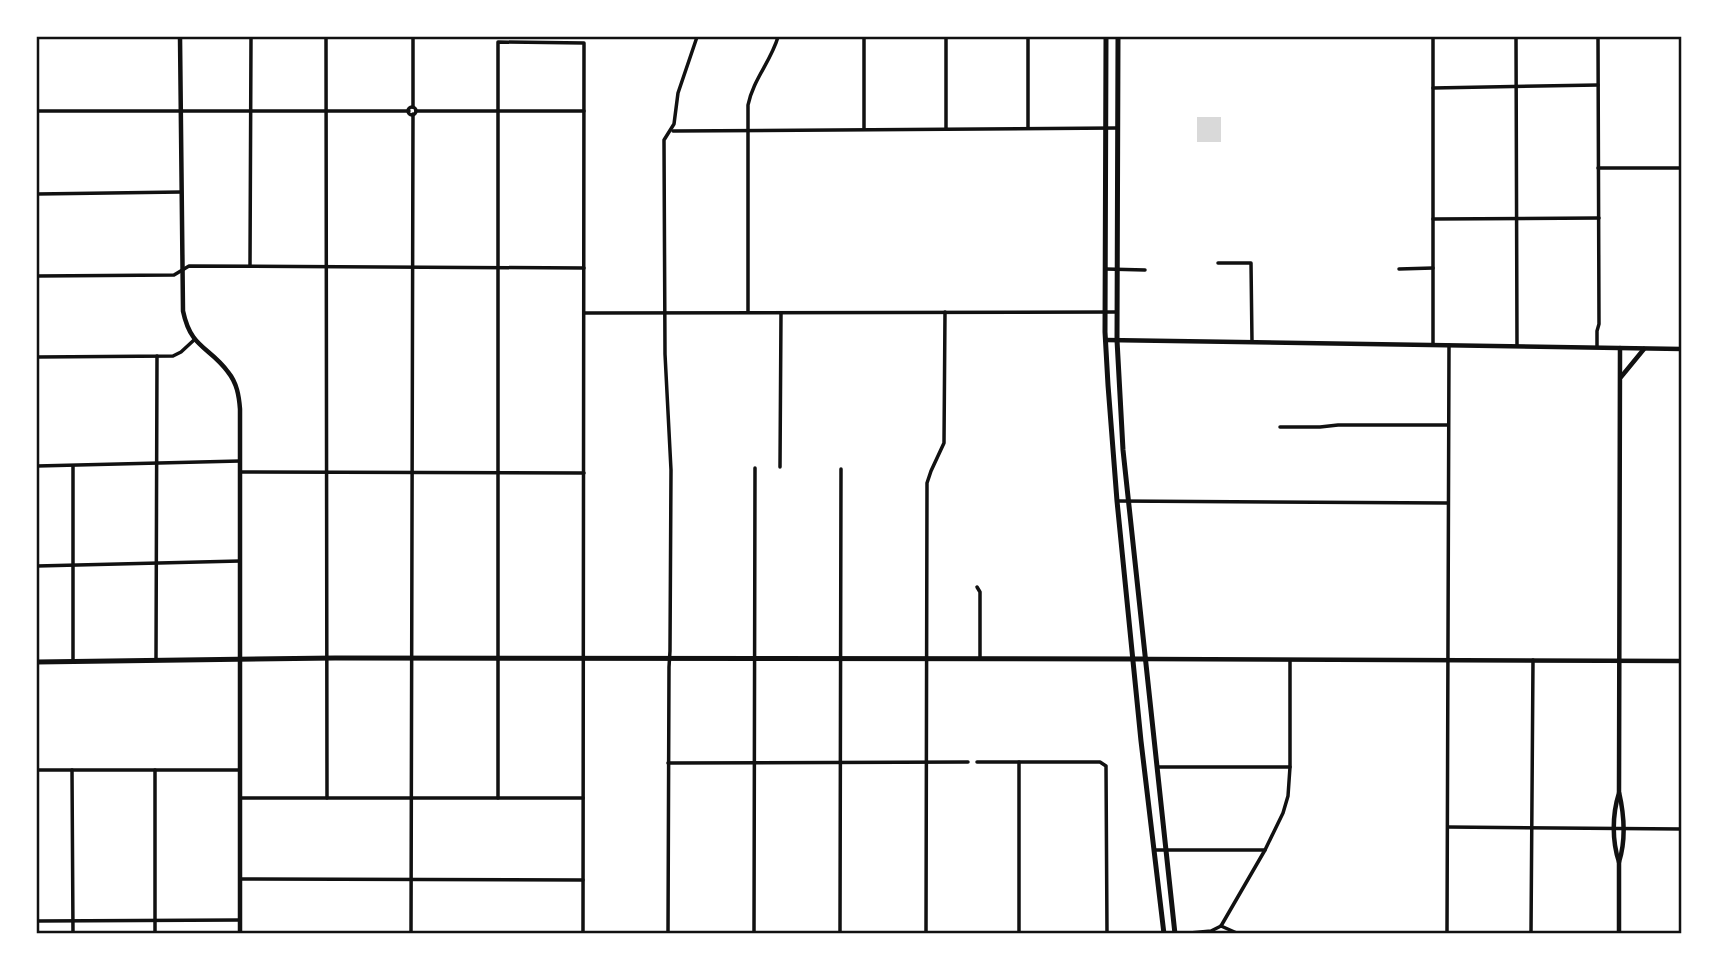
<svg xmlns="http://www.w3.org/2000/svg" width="1719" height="971" font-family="Commissioner,sans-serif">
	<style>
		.water { fill: #d9d9d9 }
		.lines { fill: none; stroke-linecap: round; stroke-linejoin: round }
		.minor { stroke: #111; stroke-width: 3.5 }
		.tertiary { stroke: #111; stroke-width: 4.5 }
		.secondary { stroke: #111; stroke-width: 4.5 }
		.primary { stroke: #111; stroke-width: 5 }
		.neatline { fill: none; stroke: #111; stroke-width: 2.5 }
	</style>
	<rect width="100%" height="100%" fill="#fff"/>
	<!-- water -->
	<rect class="water" x="1197" y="117" width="24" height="25"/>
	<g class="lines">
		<!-- minor -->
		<g class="minor">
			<polyline points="326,37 327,798"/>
			<polyline points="1028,37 1028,128"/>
			<polyline points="1433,37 1433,345"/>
			<polyline points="1516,37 1517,346"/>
			<polyline points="1433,88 1598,85"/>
			<polyline points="413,107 413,37"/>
			<circle cx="412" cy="111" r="4"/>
			<polyline points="37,111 409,111"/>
			<polyline points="416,111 584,111"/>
			<polyline points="864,129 864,37"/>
			<polyline points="946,129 946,37"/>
			<polyline points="673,131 1117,128"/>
			<polyline points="1598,168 1682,168"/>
			<polyline points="37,194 181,192"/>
			<polyline points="1433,219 1599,218"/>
			<polyline points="1218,263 1251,263 1252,342"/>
			<polyline points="250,266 251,37"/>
			<polyline points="1106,269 1145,270"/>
			<polyline points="1399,269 1433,268"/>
			<polyline points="37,276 174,275 189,266 584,268"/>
			<path d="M748,312V105C753,80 771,61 778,37"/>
			<polyline points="584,313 1117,312"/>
			<polyline points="1597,347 1597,331 1599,324 1598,37"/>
			<polyline points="37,357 173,356 181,352 194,340"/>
			<polyline points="1280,427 1320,427 1338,425 1448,425"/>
			<polyline points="37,466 240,461"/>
			<polyline points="73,466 73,662"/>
			<polyline points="780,467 781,313"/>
			<polyline points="240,472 584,473"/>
			<polyline points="1117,501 1447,503"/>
			<polyline points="37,566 240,561"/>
			<polyline points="977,587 980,592 980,659"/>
			<polyline points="156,660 157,356"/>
			<polyline points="977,762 1100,762 1106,766 1107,934"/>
			<polyline points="668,763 968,762"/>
			<polyline points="1157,767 1290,767"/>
			<polyline points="37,770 240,770"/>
			<polyline points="72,770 73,934"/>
			<polyline points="240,798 583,798"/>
			<polyline points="498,798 498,42 584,43 583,934"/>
			<polyline points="1448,827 1682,829"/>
			<polyline points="1155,850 1265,850"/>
			<polyline points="240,879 583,880"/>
			<polyline points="37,921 240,920"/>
			<polyline points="1221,926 1265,850 1283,813 1288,796 1290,767 1290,660"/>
			<polyline points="1221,926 1239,934"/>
			<polyline points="155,934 155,770"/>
			<polyline points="411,934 413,114"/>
			<polyline points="668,934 669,667 670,651 671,470 665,354 664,140 674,124 678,93 697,37"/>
			<polyline points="754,934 755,468"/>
			<polyline points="840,934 841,469"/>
			<polyline points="926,934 927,483 931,471 944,443 945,312"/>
			<polyline points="1019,934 1019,762"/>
			<polyline points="1179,934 1211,931 1221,926"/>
			<polyline points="1447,934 1449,345"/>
			<polyline points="1531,934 1533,660"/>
		</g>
		<!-- tertiary -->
		<g class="tertiary">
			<polyline points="1106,340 1682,349"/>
			<polyline points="1621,377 1644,349"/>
			<path d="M1619,793C1612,815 1612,841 1619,862V934"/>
			<path d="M1619,862C1626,840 1624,814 1619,792L1620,348"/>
		</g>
		<!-- secondary -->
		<g class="secondary">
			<path d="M180,37L183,311C191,349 209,346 228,372C237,383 239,396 240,409V934"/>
			<polyline points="1146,659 1682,661"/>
		</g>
		<!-- primary -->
		<g class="primary">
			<polyline points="1106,37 1105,332 1108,385 1117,501 1141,741 1164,934"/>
			<polyline points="1118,37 1117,340 1123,450 1175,934"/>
			<polyline points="37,662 335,658 1146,659"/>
		</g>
	</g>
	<!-- border -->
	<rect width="1719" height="971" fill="none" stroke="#ffffff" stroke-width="77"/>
	<rect x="38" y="38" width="1642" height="894" class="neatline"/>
</svg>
